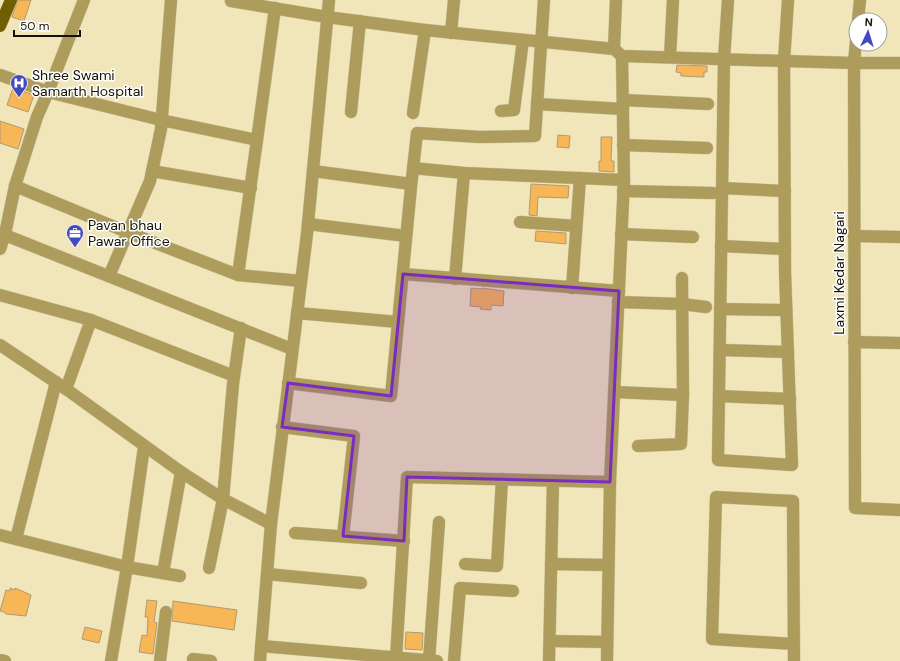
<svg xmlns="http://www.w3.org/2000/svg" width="900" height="661" font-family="'DM Sans',sans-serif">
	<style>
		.building { fill: #f7b756; stroke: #b29874 }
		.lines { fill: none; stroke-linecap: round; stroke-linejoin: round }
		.minor-casing { stroke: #cec49d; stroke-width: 13 }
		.major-casing { stroke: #cec49d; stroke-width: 13 }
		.minor { stroke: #ad9c5b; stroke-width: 12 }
		.major { stroke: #715e02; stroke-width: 12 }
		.marked { fill: #7b2cbf; fill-opacity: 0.2; stroke: #7b2cbf; stroke-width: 3; stroke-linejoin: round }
		.labels { text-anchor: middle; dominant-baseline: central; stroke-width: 3; stroke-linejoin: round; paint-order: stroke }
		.poi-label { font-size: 14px; fill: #161203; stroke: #fff; text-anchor: start }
		.street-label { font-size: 14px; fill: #161203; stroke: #fff }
	</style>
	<rect width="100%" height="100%" fill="#f1e6ba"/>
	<!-- building -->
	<g class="building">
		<polygon points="18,0 31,0 24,21 12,17"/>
		<polygon points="677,65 707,66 707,72 704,72 704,77 681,76 681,73 676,72"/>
		<polygon points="13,88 34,95 28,112 7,105"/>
		<polygon points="0,121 24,129 18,149 0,143"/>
		<polygon points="558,135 570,136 569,148 557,147"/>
		<polygon points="601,137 612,137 611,161 614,161 614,172 599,171 599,161 601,161"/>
		<polygon points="531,184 569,186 568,198 538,197 537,216 529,215"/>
		<polygon points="536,231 566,233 566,244 535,241"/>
		<polygon points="471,288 482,289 482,288 504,291 503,306 491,305 491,310 480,309 481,307 470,306"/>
		<polygon points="10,588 15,590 15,588 31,595 26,616 6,614 4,612 0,611 6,590 10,591"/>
		<polygon points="147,600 157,601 154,622 157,623 153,654 139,652 142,635 147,636 148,617 145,617"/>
		<polygon points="173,601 237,610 234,630 172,621"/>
		<polygon points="85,627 102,631 99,643 82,639"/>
		<polygon points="406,632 423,633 422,650 405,649"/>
	</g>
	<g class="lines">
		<defs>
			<g id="minor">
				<polyline points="231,0 231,1 327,17 425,30 614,49 622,56 784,61 788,0"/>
				<polyline points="728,0 724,59 718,460 792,465 785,272 784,61 854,63 855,508 900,510"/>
				<polyline points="858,20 860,0"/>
				<polyline points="451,33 454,0"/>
				<polyline points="856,41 854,63 900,63"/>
				<polyline points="614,49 616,0"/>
				<polyline points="670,57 673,0"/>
				<polyline points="0,75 48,92 161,120 257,140 275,8"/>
				<polyline points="623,100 708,104"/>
				<polyline points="537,104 623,109"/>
				<polyline points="501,111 514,110 523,40"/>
				<polyline points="351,112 360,21"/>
				<polyline points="413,113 425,30"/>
				<polyline points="623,145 707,148"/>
				<polyline points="413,168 464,173 624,180 622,56"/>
				<polyline points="152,171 251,188"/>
				<polyline points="313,171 411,184"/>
				<polyline points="15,186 127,232 238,275 257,140"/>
				<polyline points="722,188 785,191"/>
				<polyline points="623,191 713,193"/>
				<polyline points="520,222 576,226"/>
				<polyline points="308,224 406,236"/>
				<polyline points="0,233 292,349"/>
				<polyline points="621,234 693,237"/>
				<polyline points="854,236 900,237"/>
				<polyline points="721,246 785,249"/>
				<polyline points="0,249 5,234 15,186 37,117 48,92 84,0"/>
				<polyline points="403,274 619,291"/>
				<polyline points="238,275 301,281"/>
				<polyline points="109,276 150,181 161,129 171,0"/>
				<polyline points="455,279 464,173"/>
				<polyline points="572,288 580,178"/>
				<polyline points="0,295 91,320 234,376"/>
				<polyline points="618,302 682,304 706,307"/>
				<polyline points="720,309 786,310"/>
				<polyline points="297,313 398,322"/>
				<polyline points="854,342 900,343"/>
				<polyline points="0,345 66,389 181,472 223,499 271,524"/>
				<polyline points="720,350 788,352"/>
				<polyline points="288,383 391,396 411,187 417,133 480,137 535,136 544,0"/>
				<polyline points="66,389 91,320"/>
				<polyline points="614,392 683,395"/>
				<polyline points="719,396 790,399"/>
				<polyline points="282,427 354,436 343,536"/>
				<polyline points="638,446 681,444 683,395 682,278"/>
				<polyline points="295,533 404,541"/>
				<polyline points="0,535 127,567 144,447"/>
				<polyline points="16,539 56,382"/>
				<polyline points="465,564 497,566 502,479"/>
				<polyline points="551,564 608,565"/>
				<polyline points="209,568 223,499 233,384 241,328"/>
				<polyline points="163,573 181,472"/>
				<polyline points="267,574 361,583"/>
				<polyline points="550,641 607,642"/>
				<polyline points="794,644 712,639 716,497 793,501 794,661"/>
				<polyline points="261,646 437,661"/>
				<polyline points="396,658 407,477 610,482"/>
				<polyline points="193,659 211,661"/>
				<polyline points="0,660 5,661"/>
				<polyline points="429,660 439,522"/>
				<polyline points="111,661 127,567 180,576"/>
				<polyline points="160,661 166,612"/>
				<polyline points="260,661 271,524 307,234 329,0"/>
				<polyline points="454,661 460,588 513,591"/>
				<polyline points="549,661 553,481"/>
				<polyline points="607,661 610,482 624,180"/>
			</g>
			<polyline id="major" points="0,26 11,0"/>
		</defs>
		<!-- minor casing -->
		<use href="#minor" class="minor-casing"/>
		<!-- major casing -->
		<use href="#major" class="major-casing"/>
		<!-- minor -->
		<use href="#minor" class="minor"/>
		<!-- major -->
		<use href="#major" class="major"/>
	</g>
	<!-- marked area -->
	<path class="marked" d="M403,274L619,291L610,482L407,477L404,541L343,536L354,436L282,427L288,383L391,396Z"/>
	<!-- icons -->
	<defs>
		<symbol id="hospital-pin" viewBox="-11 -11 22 30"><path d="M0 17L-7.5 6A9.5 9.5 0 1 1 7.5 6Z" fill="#4549be" stroke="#fff"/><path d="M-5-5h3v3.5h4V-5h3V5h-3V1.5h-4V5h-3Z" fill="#fff"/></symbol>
		<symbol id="office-pin" viewBox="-11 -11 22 30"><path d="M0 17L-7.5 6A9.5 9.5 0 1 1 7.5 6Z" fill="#4549be" stroke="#fff"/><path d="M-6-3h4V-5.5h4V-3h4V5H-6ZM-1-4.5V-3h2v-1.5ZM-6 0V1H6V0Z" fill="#fff"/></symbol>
	</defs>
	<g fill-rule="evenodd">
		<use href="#hospital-pin" x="9" y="73" width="20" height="27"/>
		<use href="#office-pin" x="65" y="223" width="20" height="27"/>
	</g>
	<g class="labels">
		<!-- poi labels -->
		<g class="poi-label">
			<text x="32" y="75">Shree Swami<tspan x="32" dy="16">Samarth Hospital</tspan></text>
			<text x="88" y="225">Pavan bhau<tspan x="88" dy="16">Pawar Office</tspan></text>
		</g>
		<!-- street labels -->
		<g class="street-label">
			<text transform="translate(839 273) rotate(-90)">Laxmi Kedar Nagari</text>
		</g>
	</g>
	<!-- north arrow -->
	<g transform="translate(868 32) rotate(4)"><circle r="19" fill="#ffffff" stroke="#a2a09a"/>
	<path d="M0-3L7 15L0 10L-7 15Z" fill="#4549be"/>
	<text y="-6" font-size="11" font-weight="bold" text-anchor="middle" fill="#161203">N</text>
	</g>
	<!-- scale -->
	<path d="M14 30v6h66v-6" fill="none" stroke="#161203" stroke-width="2"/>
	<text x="20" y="30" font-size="12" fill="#161203" stroke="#ffffff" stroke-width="3" paint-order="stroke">50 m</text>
</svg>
